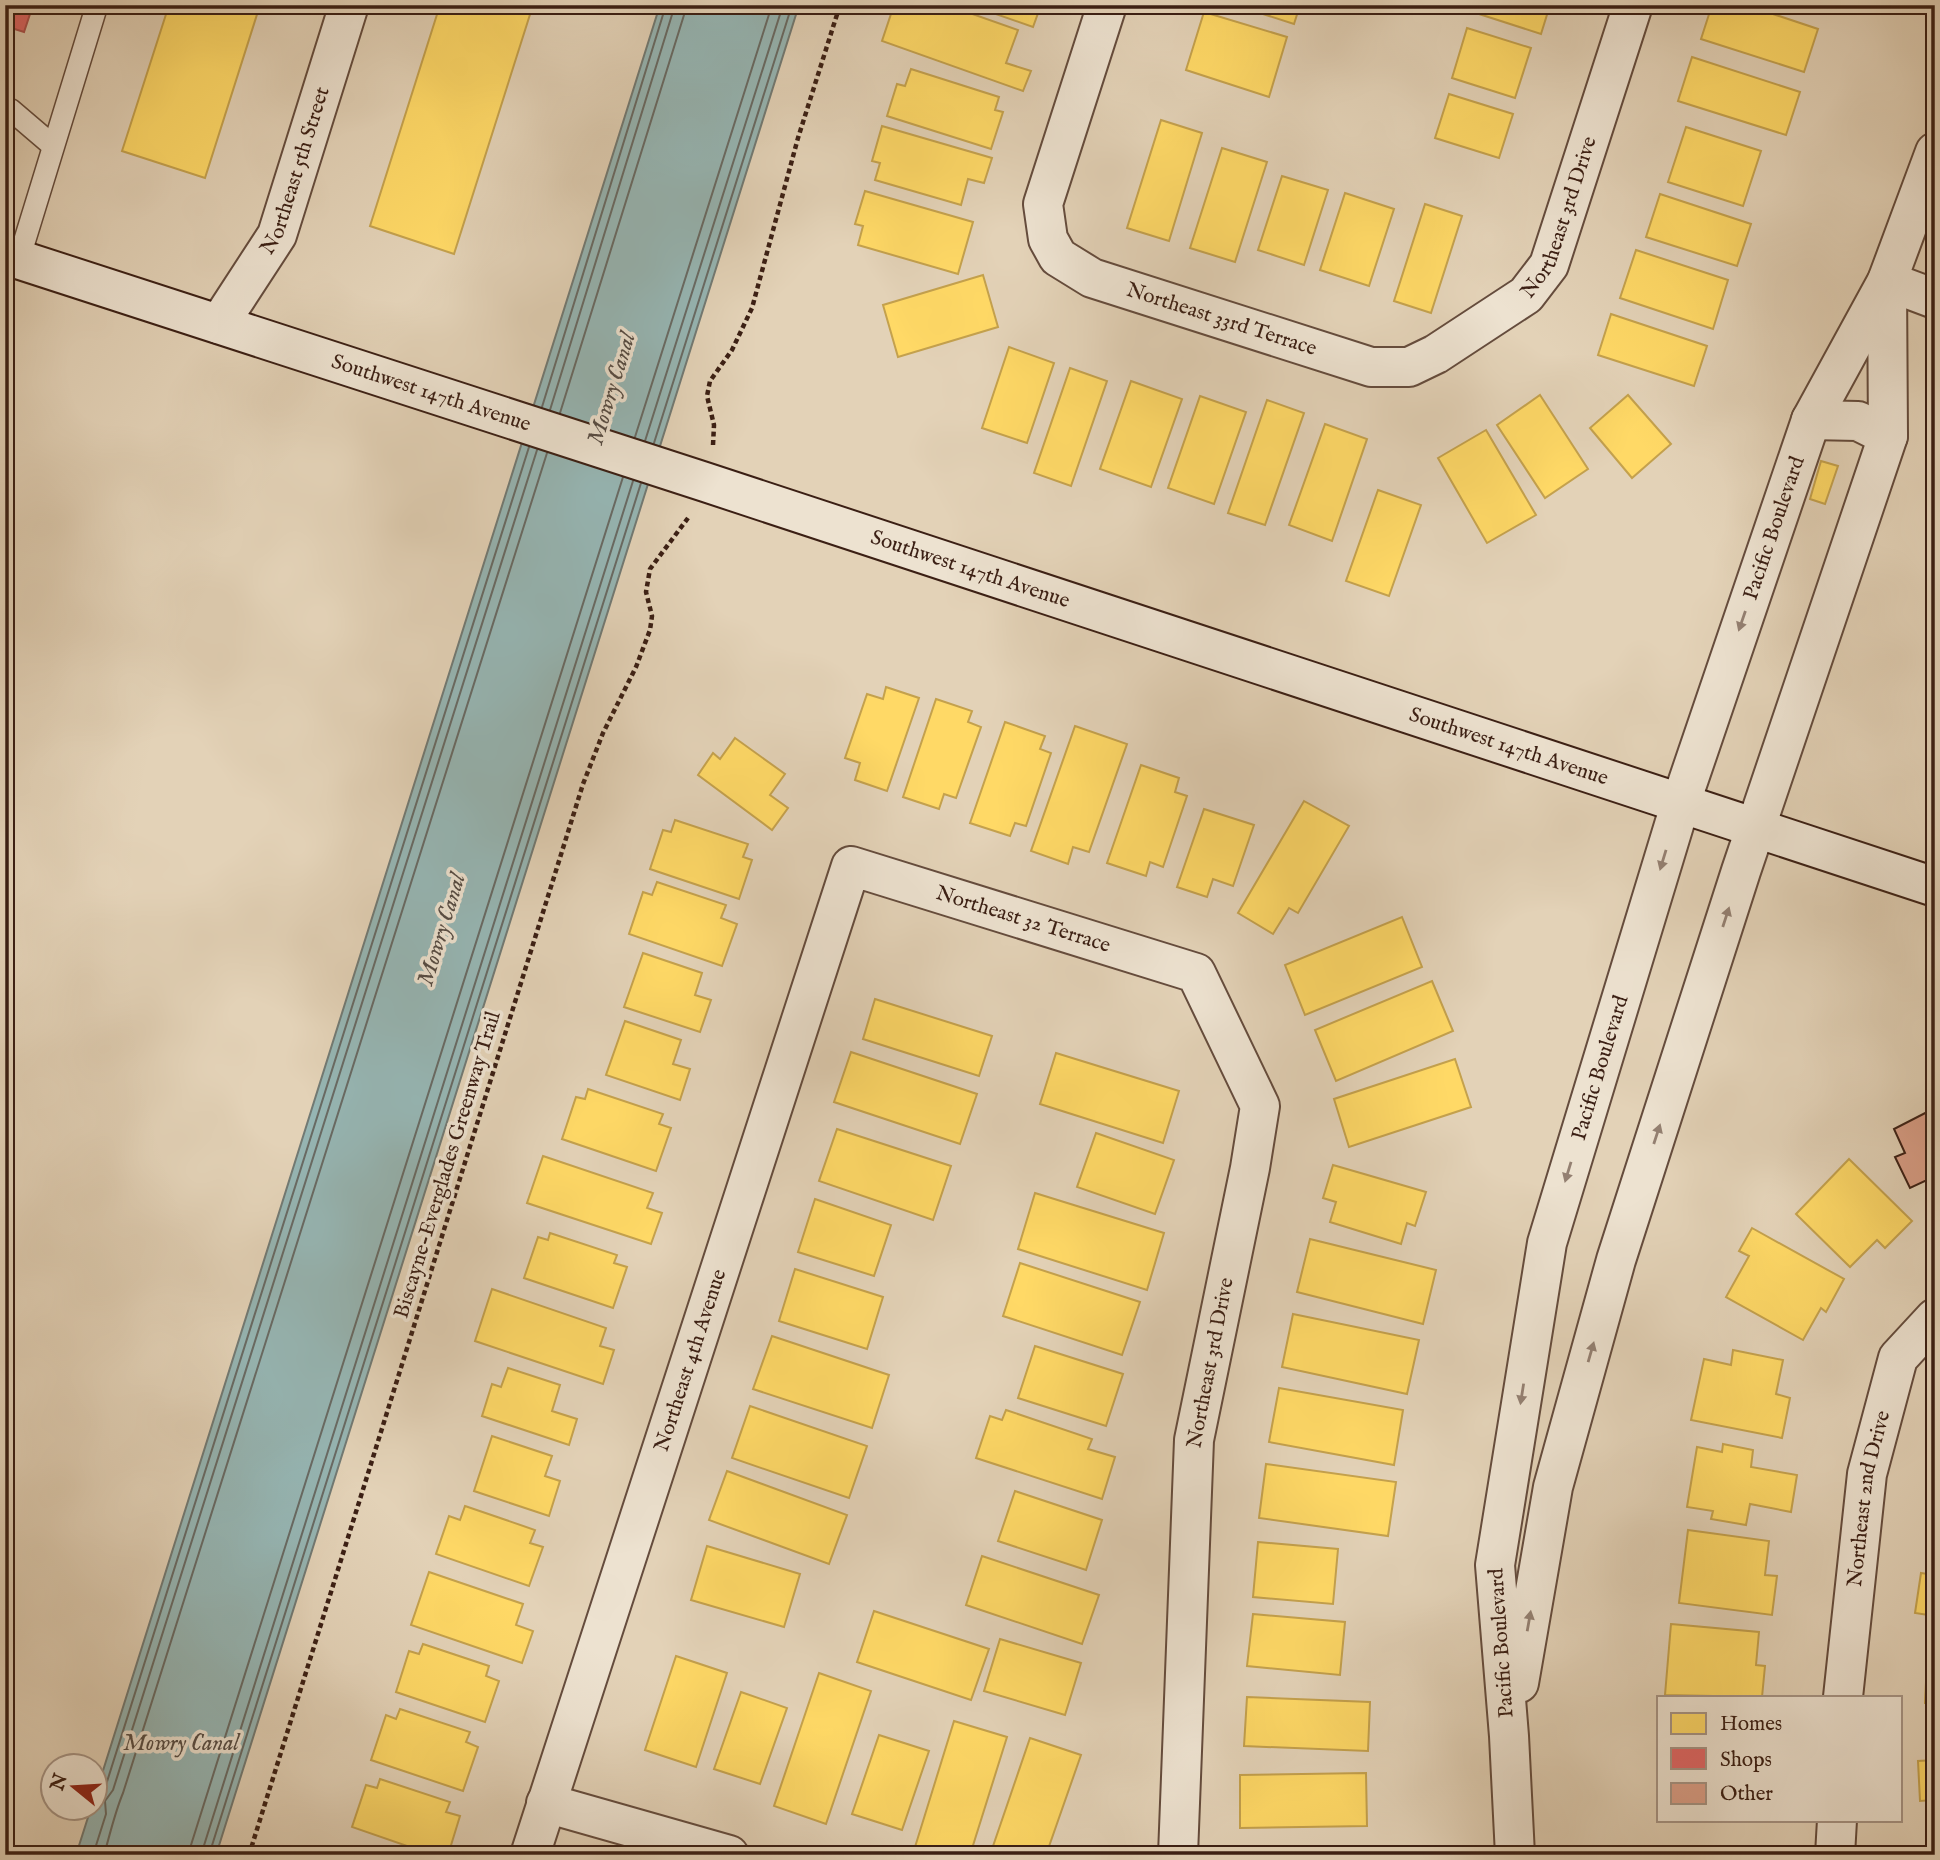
<svg xmlns="http://www.w3.org/2000/svg" width="1940" height="1860" font-family="'IM FELL English',serif">
	<style>
		.water { fill: #96b6b4; stroke: #727a74; stroke-width: 2 }
		.homes { fill: #ffd966; stroke: #c4a14d; stroke-width: 2 }
		.shops { fill: #e06666; stroke: #ae514d; stroke-width: 2 }
		.lines { fill: none; stroke-linecap: round; stroke-linejoin: round }
		.shore { stroke: #686a64; stroke-width: 2 }
		.building { fill: #db9f88; stroke: #3b1f14; stroke-width: 2 }
		.lane-casing { stroke: #654c3d; stroke-width: 24 }
		.street-casing { stroke: #654c3d; stroke-width: 42 }
		.secondary-casing { stroke: #3b1f14; stroke-width: 42 }
		.path { stroke: #3b1f14; stroke-width: 4.5; stroke-dasharray: 5 3.5; stroke-linecap: butt }
		.lane { stroke: #ede2d0; stroke-width: 21 }
		.street { stroke: #ede2d0; stroke-width: 38 }
		.secondary { stroke: #ede2d0; stroke-width: 38 }
		.oneway { fill: #948072 }
		.labels { text-anchor: middle; dominant-baseline: central; stroke-width: 7; stroke-linejoin: round; paint-order: stroke }
		.street-label { font-size: 21px; fill: #3b1f14; stroke: #ede2d0 }
		.water-label { font-size: 23px; font-style: italic; fill: #564c44; stroke: #ede2d0 }
	</style>
	<rect width="100%" height="100%" fill="#e3d2b7"/>
	<filter id="stains"><feTurbulence type="fractalNoise" baseFrequency=".00286" numOctaves="4"/><feColorMatrix values="0 0 0 0 .2 0 0 0 0 .09 0 0 0 0 .02 0 0 0 .5 -.17"/></filter>
	<radialGradient id="worn" r=".72"><stop offset=".6" stop-color="#630" stop-opacity="0"/><stop offset="1" stop-color="#630" stop-opacity=".3"/></radialGradient>
	<!-- water -->
	<polygon class="water" points="660,5 799,5 216,1855 76,1855 91,1808 94,1808 95,1796"/>
	<!-- homes -->
	<g class="homes">
		<polygon points="169,5 260,5 205,178 122,151"/>
		<polygon points="440,5 533,5 454,254 370,226"/>
		<polygon points="894,5 947,5 1018,30 1006,63 1031,71 1023,91 882,41"/>
		<polygon points="970,5 1041,5 1033,27"/>
		<polygon points="1235,5 1300,5 1294,24"/>
		<polygon points="1478,5 1550,5 1541,34 1476,13"/>
		<polygon points="1712,5 1746,5 1818,29 1804,72 1701,39"/>
		<polygon points="1204,12 1287,37 1269,97 1186,70"/>
		<polygon points="1467,28 1531,48 1515,98 1452,78"/>
		<polygon points="1692,57 1800,92 1786,135 1678,101"/>
		<polygon points="911,69 999,97 995,110 1003,112 991,149 887,116 897,84 905,86"/>
		<polygon points="1449,94 1513,114 1499,158 1435,138"/>
		<polygon points="1161,120 1202,133 1169,241 1127,228"/>
		<polygon points="882,126 992,158 984,183 968,179 961,205 875,180 880,163 872,161"/>
		<polygon points="1686,127 1761,151 1743,206 1668,182"/>
		<polygon points="1222,148 1267,162 1235,262 1190,248"/>
		<polygon points="1282,176 1328,190 1304,265 1258,250"/>
		<polygon points="865,191 973,222 958,274 858,245 863,226 855,224"/>
		<polygon points="1345,193 1394,209 1369,286 1320,270"/>
		<polygon points="1660,194 1751,224 1737,266 1646,237"/>
		<polygon points="1425,204 1462,216 1431,313 1394,301"/>
		<polygon points="1636,250 1728,280 1713,329 1620,298"/>
		<polygon points="983,275 998,327 898,357 883,305"/>
		<polygon points="1611,314 1707,346 1694,386 1598,355"/>
		<polygon points="1009,347 1054,363 1027,443 982,428"/>
		<polygon points="1070,368 1107,381 1071,486 1034,473"/>
		<polygon points="1131,381 1182,399 1151,487 1100,469"/>
		<polygon points="1540,395 1588,469 1545,498 1497,425"/>
		<polygon points="1628,395 1671,444 1632,478 1590,428"/>
		<polygon points="1200,396 1246,412 1214,504 1168,488"/>
		<polygon points="1267,400 1304,413 1265,525 1228,513"/>
		<polygon points="1325,424 1367,439 1332,541 1289,525"/>
		<polygon points="1486,430 1536,515 1487,543 1438,458"/>
		<polygon points="1821,461 1838,466 1825,504 1810,499"/>
		<polygon points="1378,490 1421,505 1389,596 1346,581"/>
		<polygon points="886,687 919,698 887,791 855,780 860,763 845,758 867,694 883,699"/>
		<polygon points="936,699 972,711 968,722 981,727 956,798 944,794 939,809 903,797"/>
		<polygon points="1005,722 1045,736 1040,749 1051,753 1026,826 1015,823 1010,836 970,823"/>
		<polygon points="1075,726 1127,744 1089,852 1073,847 1068,864 1031,851"/>
		<polygon points="735,738 785,774 770,795 788,808 772,830 698,775 713,753 720,759"/>
		<polygon points="1141,765 1179,778 1175,792 1187,796 1163,867 1150,862 1146,876 1107,863"/>
		<polygon points="1304,801 1349,826 1298,913 1289,908 1273,934 1238,913"/>
		<polygon points="1204,809 1254,825 1233,886 1213,879 1207,897 1177,887"/>
		<polygon points="675,820 748,844 743,857 752,860 739,899 650,869 663,830 671,832"/>
		<polygon points="657,882 726,905 721,918 737,924 722,966 629,934 643,892 652,895"/>
		<polygon points="1402,917 1422,967 1305,1015 1285,965"/>
		<polygon points="643,953 702,973 695,995 711,1000 700,1032 624,1007"/>
		<polygon points="1432,981 1453,1031 1336,1081 1315,1030"/>
		<polygon points="875,999 992,1036 979,1076 863,1039"/>
		<polygon points="625,1021 681,1040 673,1064 690,1069 680,1100 606,1075"/>
		<polygon points="851,1052 977,1094 960,1144 834,1102"/>
		<polygon points="1056,1053 1179,1091 1163,1143 1040,1104"/>
		<polygon points="1455,1059 1471,1107 1349,1147 1334,1099"/>
		<polygon points="588,1089 663,1114 659,1124 671,1128 656,1171 562,1139 576,1097 585,1099"/>
		<polygon points="837,1129 951,1166 933,1220 819,1181"/>
		<polygon points="1096,1133 1174,1160 1155,1214 1077,1187"/>
		<polygon points="543,1156 653,1193 647,1208 662,1213 651,1244 527,1203"/>
		<polygon points="1849,1159 1912,1221 1885,1248 1877,1240 1850,1267 1796,1214"/>
		<polygon points="1333,1165 1426,1192 1415,1226 1407,1223 1401,1244 1330,1222 1336,1202 1323,1198"/>
		<polygon points="1035,1193 1164,1233 1147,1290 1018,1249"/>
		<polygon points="815,1199 891,1225 874,1276 798,1252"/>
		<polygon points="1752,1228 1844,1279 1826,1312 1821,1308 1803,1340 1726,1297 1749,1256 1739,1251"/>
		<polygon points="550,1233 617,1255 614,1263 627,1267 613,1308 524,1278 538,1237 548,1240"/>
		<polygon points="1310,1239 1436,1270 1423,1324 1297,1292"/>
		<polygon points="1020,1263 1140,1302 1122,1355 1003,1316"/>
		<polygon points="795,1269 883,1297 867,1349 779,1321"/>
		<polygon points="492,1289 606,1328 600,1346 614,1350 603,1384 475,1341"/>
		<polygon points="1293,1314 1419,1340 1407,1394 1282,1367"/>
		<polygon points="772,1336 889,1375 872,1428 753,1389"/>
		<polygon points="1035,1346 1123,1374 1106,1426 1018,1398"/>
		<polygon points="1733,1350 1783,1360 1776,1394 1790,1398 1782,1438 1691,1420 1704,1359 1731,1365"/>
		<polygon points="508,1368 560,1385 552,1411 577,1419 569,1445 482,1416 492,1384 501,1387"/>
		<polygon points="1279,1388 1403,1410 1394,1465 1269,1442"/>
		<polygon points="750,1406 867,1446 849,1498 732,1458"/>
		<polygon points="1006,1410 1092,1439 1088,1449 1115,1457 1102,1499 976,1458 990,1416 1002,1420"/>
		<polygon points="492,1436 552,1456 545,1476 560,1481 549,1516 474,1491"/>
		<polygon points="1723,1444 1753,1450 1751,1467 1797,1475 1791,1512 1750,1504 1746,1525 1711,1519 1713,1511 1687,1507 1697,1447 1722,1452"/>
		<polygon points="1266,1464 1396,1482 1388,1536 1259,1518"/>
		<polygon points="727,1471 847,1515 829,1564 709,1520"/>
		<polygon points="1015,1491 1102,1520 1086,1570 998,1541"/>
		<polygon points="465,1506 535,1530 530,1543 543,1547 529,1586 436,1554 449,1516 460,1520"/>
		<polygon points="1688,1530 1769,1541 1765,1575 1777,1576 1772,1615 1679,1603"/>
		<polygon points="1258,1542 1338,1549 1333,1604 1253,1597"/>
		<polygon points="707,1546 800,1574 784,1627 691,1600"/>
		<polygon points="982,1556 1099,1595 1082,1644 966,1605"/>
		<polygon points="429,1572 523,1604 516,1625 533,1631 522,1663 411,1625"/>
		<polygon points="1921,1573 1935,1575 1935,1616 1915,1613"/>
		<polygon points="874,1611 989,1649 971,1700 857,1662"/>
		<polygon points="1253,1614 1345,1622 1340,1675 1247,1666"/>
		<polygon points="1671,1624 1759,1632 1756,1665 1765,1666 1762,1697 1665,1695"/>
		<polygon points="1000,1639 1081,1663 1065,1715 984,1691"/>
		<polygon points="423,1644 489,1666 486,1676 499,1681 485,1722 396,1692 409,1651 419,1654"/>
		<polygon points="676,1656 727,1673 696,1767 645,1750"/>
		<polygon points="1927,1661 1935,1661 1935,1737 1932,1736 1933,1703 1925,1703"/>
		<polygon points="819,1673 871,1691 826,1824 774,1806"/>
		<polygon points="741,1692 787,1708 760,1784 714,1769"/>
		<polygon points="1247,1697 1370,1702 1368,1751 1244,1746"/>
		<polygon points="400,1709 470,1732 466,1742 478,1747 463,1791 371,1760 386,1715 396,1719"/>
		<polygon points="954,1721 1007,1737 970,1855 941,1855 915,1847"/>
		<polygon points="879,1735 929,1751 902,1830 852,1814"/>
		<polygon points="1030,1738 1081,1755 1046,1855 990,1855"/>
		<polygon points="1935,1760 1935,1834 1934,1834 1933,1800 1920,1801 1918,1761"/>
		<polygon points="1366,1773 1367,1826 1240,1828 1240,1775"/>
		<polygon points="380,1779 450,1802 446,1812 460,1816 448,1855 433,1855 352,1827 366,1785 377,1788"/>
		<polygon points="355,1848 374,1855 353,1855"/>
	</g>
	<!-- shops -->
	<polygon class="shops" points="5,5 33,5 24,32 5,26"/>
	<g class="lines">
		<!-- shore -->
		<g class="shore">
			<polyline points="542,407 666,5"/>
			<polyline points="550,410 675,5"/>
			<polyline points="560,413 684,15 685,5"/>
			<polyline points="635,437 772,5"/>
			<polyline points="645,441 783,5"/>
			<polyline points="654,443 792,5"/>
			<polyline points="94,1794 101,1793 105,1788 529,447"/>
			<polyline points="93,1855 106,1814 105,1801 113,1790 537,450"/>
			<path d="M104,1855C110,1834 115,1812 123,1793L547,453"/>
			<polyline points="190,1855 191,1845 623,477"/>
			<polyline points="201,1855 633,481"/>
			<polyline points="209,1855 641,483"/>
		</g>
	</g>
	<!-- building -->
	<polygon class="building" points="1935,1108 1935,1191 1929,1179 1910,1188 1895,1157 1905,1153 1894,1129"/>
	<g class="lines">
		<defs>
			<g id="lane">
				<polyline points="5,108 11,110 52,145"/>
				<polyline points="19,259 97,5"/>
			</g>
			<g id="street">
				<path id="s1" d="M1107,5L1043,204L1048,239L1058,257L1092,278L1371,367H1409L1436,354L1526,295L1549,265L1633,5"/>
				<polyline points="1887,281 1935,299"/>
				<path id="s2" d="M219,324L277,235L349,5"/>
				<polyline points="1811,420 1858,421 1888,436"/>
				<polyline points="1519,1683 1553,1487 1616,1260 1741,871 1888,436 1887,283"/>
				<path id="s3" d="M1843,1697L1867,1474L1898,1358L1935,1318"/>
				<polyline points="546,1803 729,1855"/>
				<path id="s4" d="M530,1855L851,866L1196,973L1260,1106L1250,1168L1194,1440L1178,1855"/>
				<path id="s5" d="M1515,1855L1509,1736L1495,1565L1547,1243L1681,802L1811,420L1887,281L1935,152"/>
				<polyline points="1835,1855 1837,1820"/>
			</g>
			<g id="secondary">
				<path id="s6" d="M5,255L705,482L1935,887"/>
			</g>
		</defs>
		<!-- lane casing -->
		<use href="#lane" class="lane-casing"/>
		<!-- street casing -->
		<use href="#street" class="street-casing"/>
		<!-- secondary casing -->
		<use href="#secondary" class="secondary-casing"/>
		<!-- path -->
		<g class="path">
			<polyline points="713,445 714,425 707,396 710,381 732,350 752,308 798,138 840,5"/>
			<polyline points="249,1855 583,784 603,733 636,667 650,630 652,616 646,592 650,569 688,518"/>
		</g>
		<!-- lane -->
		<use href="#lane" class="lane"/>
		<!-- street -->
		<use href="#street" class="street"/>
		<!-- secondary -->
		<use href="#secondary" class="secondary"/>
	</g>
	<!-- one-way arrows -->
	<defs><path id="oneway-solid" d="M-6-.8H1V-3.2L6.5 0L1 3.2V.8H-6Z" transform="scale(1.75)"/></defs>
	<g class="oneway">
		<use href="#oneway-solid" transform="translate(1742 621) rotate(109)"/>
		<use href="#oneway-solid" transform="translate(1663 860) rotate(107)"/>
		<use href="#oneway-solid" transform="translate(1726 917) rotate(-72)"/>
		<use href="#oneway-solid" transform="translate(1657 1134) rotate(-72)"/>
		<use href="#oneway-solid" transform="translate(1568 1172) rotate(107)"/>
		<use href="#oneway-solid" transform="translate(1591 1352) rotate(-74)"/>
		<use href="#oneway-solid" transform="translate(1522 1394) rotate(99)"/>
		<use href="#oneway-solid" transform="translate(1529 1621) rotate(-80)"/>
	</g>
	<g class="labels">
		<!-- street labels -->
		<g class="street-label">
			<text stroke="none"><textPath href="#s2" startOffset="173">Northeast 5th Street</textPath></text>
			<text stroke="none"><textPath href="#s1" startOffset="859">Northeast 3rd Drive</textPath></text>
			<text stroke="none"><textPath href="#s1" startOffset="441">Northeast 33rd Terrace</textPath></text>
			<text stroke="none"><textPath href="#s6" startOffset="448">Southwest 147th Avenue</textPath></text>
			<text stroke="none"><textPath href="#s5" startOffset="1367">Pacific Boulevard</textPath></text>
			<text stroke="none"><textPath href="#s6" startOffset="1015">Southwest 147th Avenue</textPath></text>
			<text stroke="none"><textPath href="#s6" startOffset="1582">Southwest 147th Avenue</textPath></text>
			<text stroke="none"><textPath href="#s4" startOffset="1220">Northeast 32 Terrace</textPath></text>
			<text stroke="none"><textPath href="#s5" startOffset="800">Pacific Boulevard</textPath></text>
			<text transform="translate(448 1165) rotate(-73)">Biscayne-Everglades Greenway Trail</text>
			<text stroke="none"><textPath href="#s4" startOffset="520">Northeast 4th Avenue</textPath></text>
			<text transform="translate(1211 1363) rotate(-79)">Northeast 3rd Drive</text>
			<text stroke="none"><textPath href="#s3" startOffset="200">Northeast 2nd Drive</textPath></text>
			<text transform="translate(1502 1643) rotate(-94)">Pacific Boulevard</text>
		</g>
		<!-- water labels -->
		<g class="water-label">
			<text transform="translate(612 389) rotate(-73)">Mowry Canal</text>
			<text transform="translate(442 930) rotate(-73)">Mowry Canal</text>
			<text x="181" y="1743">Mowry Canal</text>
		</g>
	</g>
	<!-- margin -->
	<rect width="1940" height="1860" fill="none" stroke="#e3d2b7" stroke-width="28"/>
	<rect x="7" y="7" width="1926" height="1846" fill="none" stroke="#3b1f14" stroke-width="3.5"/>
	<rect x="14" y="14" width="1912" height="1832" fill="none" stroke="#3b1f14" stroke-width="2"/>
	<!-- legend -->
	<rect x="1657" y="1696" width="245" height="126" fill="#ede2d0" stroke="#a69485" stroke-width="2"/>
	<rect x="1671" y="1713" width="35" height="21" fill="#ffd966" stroke="#a69485" stroke-width="2"/>
	<text x="1720" y="1730" font-size="21" fill="#3b1f14">Homes</text>
	<rect x="1671" y="1748" width="35" height="21" fill="#e06666" stroke="#a69485" stroke-width="2"/>
	<text x="1720" y="1766" font-size="21" fill="#3b1f14">Shops</text>
	<rect x="1671" y="1783" width="35" height="21" fill="#db9f88" stroke="#a69485" stroke-width="2"/>
	<text x="1720" y="1800" font-size="21" fill="#3b1f14">Other</text>
	<!-- north arrow -->
	<g transform="translate(74 1787) rotate(288)"><circle r="33" fill="#ede2d0" stroke="#a69485" stroke-width="2"/>
	<path d="M0-5L12 26L0 18L-12 26Z" fill="#8f2418"/>
	<text y="-10" font-size="19" font-weight="bold" text-anchor="middle" fill="#3b1f14">N</text>
	</g>
	<rect width="100%" height="100%" filter="url(#stains)"/>
	<rect width="100%" height="100%" fill="url(#worn)"/>
</svg>
